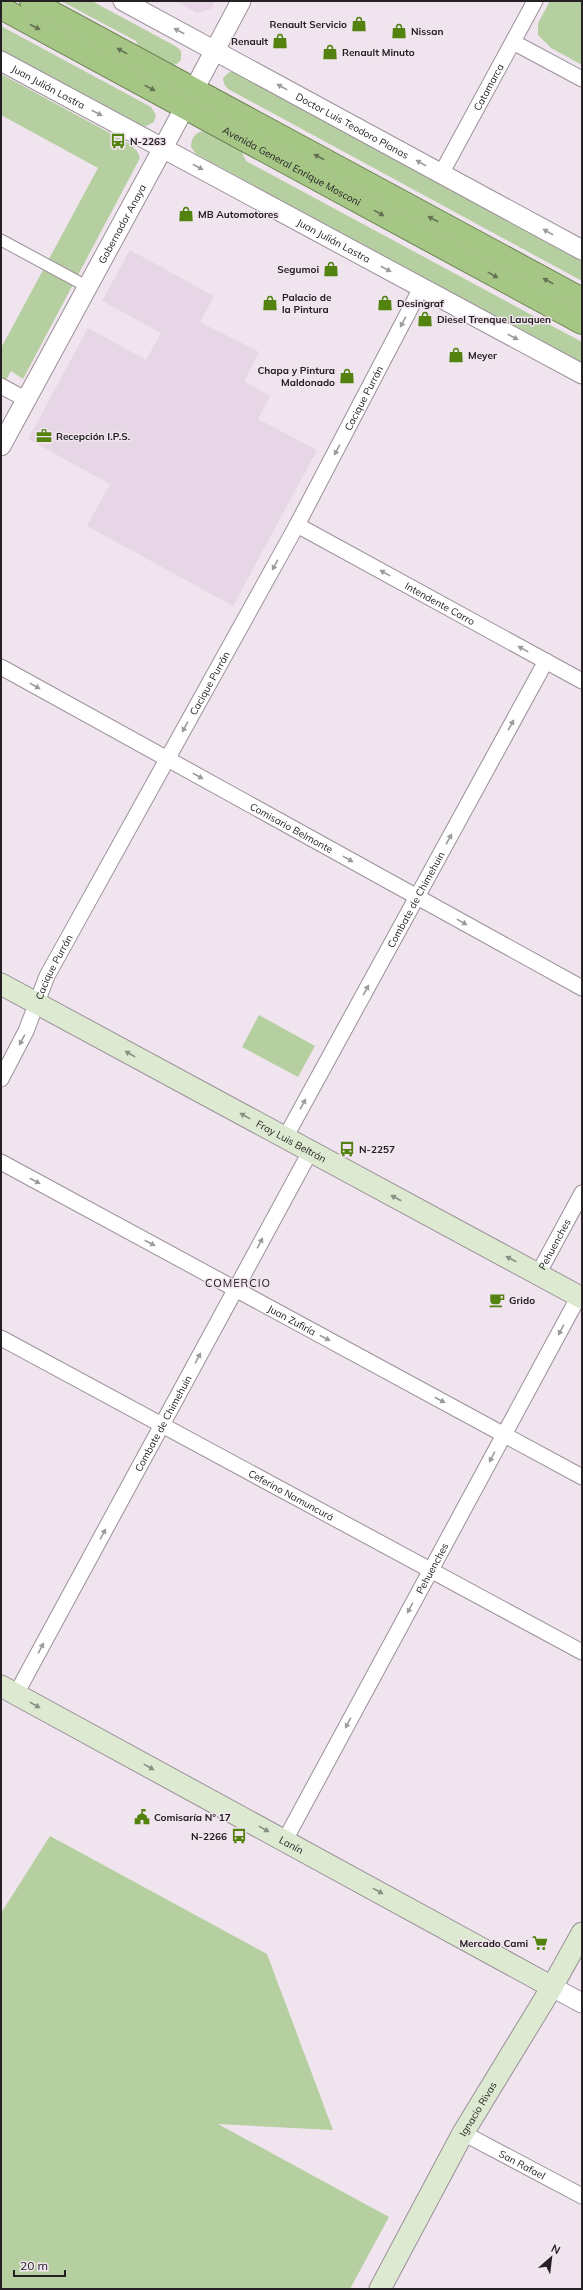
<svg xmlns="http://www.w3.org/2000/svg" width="583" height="2290" font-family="Mulish,sans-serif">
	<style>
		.built { fill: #e7d6e5 }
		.green { fill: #b6cfa1 }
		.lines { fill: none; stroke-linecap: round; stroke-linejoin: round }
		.pedestrian-casing { stroke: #9a9099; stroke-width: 13 }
		.minor-casing { stroke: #9a9099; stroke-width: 17 }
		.tertiary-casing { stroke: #9a9099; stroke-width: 21 }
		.secondary-casing { stroke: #9a9099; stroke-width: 23 }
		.trunk-casing { stroke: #6a834f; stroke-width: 24 }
		.pedestrian { stroke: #fff; stroke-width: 11 }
		.minor { stroke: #fff; stroke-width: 15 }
		.tertiary { stroke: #fff; stroke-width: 19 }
		.secondary { stroke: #ddead1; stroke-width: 21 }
		.trunk { stroke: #a6c686; stroke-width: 22 }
		.oneway { fill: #657354 }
		.oneway2 { fill: #9c9b9c }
		.oneway3 { fill: #8a8f83 }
		.labels { text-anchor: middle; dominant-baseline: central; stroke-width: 3; stroke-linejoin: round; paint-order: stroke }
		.poi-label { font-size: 10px; font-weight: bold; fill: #242023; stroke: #f0e5ee; text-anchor: start }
		.street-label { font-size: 10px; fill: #242023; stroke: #f0e5ee }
		.neighbourhood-label { font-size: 11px; letter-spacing: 1px; fill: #242023; stroke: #f0e5ee }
	</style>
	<rect width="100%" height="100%" fill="#f0e5ee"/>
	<!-- built -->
	<g class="built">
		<polygon points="175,1 215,1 211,9 197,13"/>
		<polygon points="130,250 214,296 200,322 259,352 244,381 270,396 258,419 317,450 233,606 87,526 110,484 28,439 88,328 146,360 161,333 102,301"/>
	</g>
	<!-- green -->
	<g class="green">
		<polygon points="61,1 92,1 177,47 181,51 181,60 177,64 171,65 139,49 136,41"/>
		<polygon points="550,1 582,1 582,65 551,48 538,35 538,23"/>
		<polygon points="1,26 151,107 156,115 154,122 144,127 137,124 1,51"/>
		<polygon points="234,71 582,261 582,281 228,89 224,84 223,78 228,73"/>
		<polygon points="1,74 130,144 137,151 140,158 23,379 11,371 1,389 1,348 98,168 1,115"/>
		<path d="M208,131L240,148L246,161L582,342V364L196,154L191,147C191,136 197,130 208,131Z"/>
		<polygon points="259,1015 315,1046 298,1077 242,1047"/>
		<polygon points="50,1836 267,1954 333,2130 218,2124 389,2217 350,2289 1,2289 1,1913"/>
	</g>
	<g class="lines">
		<defs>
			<polyline id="pedestrian" points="1,240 88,287"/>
			<g id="minor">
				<polyline points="513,42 582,79"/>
				<path id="s1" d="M441,174L535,1"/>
				<polyline points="1,386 27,400"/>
				<path id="s2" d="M297,525L582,681"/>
				<path id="s3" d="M1,667L582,988"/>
				<path id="s4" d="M1,1079L26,1031L47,976L297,525L421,288"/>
				<path id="s5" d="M285,1138L546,661"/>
				<path id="s6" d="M1,1162L582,1477"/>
				<path id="s7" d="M538,1274L582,1193"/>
				<path id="s8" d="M1,1338L582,1652"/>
				<path id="s9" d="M16,1694L310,1152"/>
				<path id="s10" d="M285,1840L579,1296"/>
				<path id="s11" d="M463,2133L582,2196"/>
			</g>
			<g id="tertiary">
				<path id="s12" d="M123,1L582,250"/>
				<path id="s13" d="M1,61L582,374"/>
				<path id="s14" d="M1,446L163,148L241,1"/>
				<polyline points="552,1987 582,2003"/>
			</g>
			<g id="secondary">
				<path id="s15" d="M1,984L582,1298"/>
				<path id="s16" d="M1,1686L552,1987"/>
				<path id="s17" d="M380,2289L463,2133L552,1987L582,1933"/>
			</g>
			<g id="trunk">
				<polyline points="31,1 582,299"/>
				<path id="s18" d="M1,8L582,323"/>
			</g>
		</defs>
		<!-- pedestrian casing -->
		<use href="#pedestrian" class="pedestrian-casing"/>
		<!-- minor casing -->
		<use href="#minor" class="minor-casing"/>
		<!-- tertiary casing -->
		<use href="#tertiary" class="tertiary-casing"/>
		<!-- secondary casing -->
		<use href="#secondary" class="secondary-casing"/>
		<!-- trunk casing -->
		<use href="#trunk" class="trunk-casing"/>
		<!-- pedestrian -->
		<use href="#pedestrian" class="pedestrian"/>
		<!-- minor -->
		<use href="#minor" class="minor"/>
		<!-- tertiary -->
		<use href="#tertiary" class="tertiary"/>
		<!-- secondary -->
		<use href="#secondary" class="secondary"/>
		<!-- trunk -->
		<use href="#trunk" class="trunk"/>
	</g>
	<!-- one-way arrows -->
	<defs><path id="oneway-solid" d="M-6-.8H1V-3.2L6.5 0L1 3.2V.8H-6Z"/></defs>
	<g class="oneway">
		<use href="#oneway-solid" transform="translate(35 27) rotate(28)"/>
		<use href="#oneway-solid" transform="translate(122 51) rotate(-151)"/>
		<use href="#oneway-solid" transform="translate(150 88) rotate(28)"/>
		<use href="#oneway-solid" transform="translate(319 157) rotate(-152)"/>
		<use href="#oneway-solid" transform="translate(379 213) rotate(29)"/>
		<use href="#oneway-solid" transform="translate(433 219) rotate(-152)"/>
		<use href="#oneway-solid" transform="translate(493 275) rotate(29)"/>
		<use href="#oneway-solid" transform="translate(548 281) rotate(-152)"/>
	</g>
	<g class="oneway2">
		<use href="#oneway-solid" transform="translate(179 31) rotate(-152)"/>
		<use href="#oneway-solid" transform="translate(282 87) rotate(-151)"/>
		<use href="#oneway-solid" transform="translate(97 113) rotate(28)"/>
		<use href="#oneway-solid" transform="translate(421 163) rotate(-151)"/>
		<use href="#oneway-solid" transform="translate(198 167) rotate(28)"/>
		<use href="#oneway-solid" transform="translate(548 232) rotate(-151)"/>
		<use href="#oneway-solid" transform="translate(386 269) rotate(28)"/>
		<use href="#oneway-solid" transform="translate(403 322) rotate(118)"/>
		<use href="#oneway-solid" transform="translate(513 337) rotate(28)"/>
		<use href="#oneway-solid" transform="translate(337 450) rotate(118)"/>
		<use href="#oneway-solid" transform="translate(275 565) rotate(119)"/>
		<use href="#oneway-solid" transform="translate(385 573) rotate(-151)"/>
		<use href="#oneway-solid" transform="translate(523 649) rotate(-151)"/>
		<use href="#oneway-solid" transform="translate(35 686) rotate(29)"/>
		<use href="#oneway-solid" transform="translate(511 725) rotate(-61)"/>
		<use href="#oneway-solid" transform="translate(185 727) rotate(119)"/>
		<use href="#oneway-solid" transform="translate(198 776) rotate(29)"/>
		<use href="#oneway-solid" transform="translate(449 839) rotate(-61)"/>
		<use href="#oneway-solid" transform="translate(348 859) rotate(29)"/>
		<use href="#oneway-solid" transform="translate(462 922) rotate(29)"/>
		<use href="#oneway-solid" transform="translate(366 990) rotate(-61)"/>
		<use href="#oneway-solid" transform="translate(22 1040) rotate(118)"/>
		<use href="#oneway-solid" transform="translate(303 1104) rotate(-61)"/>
		<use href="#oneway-solid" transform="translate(35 1181) rotate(28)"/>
		<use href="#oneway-solid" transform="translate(150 1243) rotate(28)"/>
		<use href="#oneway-solid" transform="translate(260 1243) rotate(-62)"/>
		<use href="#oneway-solid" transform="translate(561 1330) rotate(118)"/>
		<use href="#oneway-solid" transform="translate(325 1338) rotate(28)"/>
		<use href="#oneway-solid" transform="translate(198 1358) rotate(-62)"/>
		<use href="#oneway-solid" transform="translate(440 1400) rotate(28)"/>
		<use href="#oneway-solid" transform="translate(492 1457) rotate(118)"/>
		<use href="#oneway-solid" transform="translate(103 1534) rotate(-62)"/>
		<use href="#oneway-solid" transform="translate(410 1608) rotate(118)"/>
		<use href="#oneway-solid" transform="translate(41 1648) rotate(-62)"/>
		<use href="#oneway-solid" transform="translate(348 1723) rotate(118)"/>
	</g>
	<g class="oneway3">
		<use href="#oneway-solid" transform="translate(130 1054) rotate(-151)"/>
		<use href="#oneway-solid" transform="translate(245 1116) rotate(-151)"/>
		<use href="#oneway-solid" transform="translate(396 1198) rotate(-152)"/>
		<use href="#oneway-solid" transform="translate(511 1259) rotate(-152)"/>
		<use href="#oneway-solid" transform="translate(35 1705) rotate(29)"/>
		<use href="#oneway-solid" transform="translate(149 1767) rotate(29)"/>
		<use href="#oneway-solid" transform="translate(264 1829) rotate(29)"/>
		<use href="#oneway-solid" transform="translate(378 1891) rotate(29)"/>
	</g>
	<!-- icons -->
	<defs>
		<symbol id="shop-bare" viewBox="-9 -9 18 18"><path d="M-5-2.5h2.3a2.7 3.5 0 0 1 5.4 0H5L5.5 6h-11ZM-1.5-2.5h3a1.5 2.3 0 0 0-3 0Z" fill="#538210" stroke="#f0e5ee" stroke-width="2.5" paint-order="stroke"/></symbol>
		<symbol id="bus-bare" viewBox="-9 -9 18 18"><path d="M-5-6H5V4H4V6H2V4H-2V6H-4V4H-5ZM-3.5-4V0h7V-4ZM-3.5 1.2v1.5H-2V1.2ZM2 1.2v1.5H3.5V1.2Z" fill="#538210" stroke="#f0e5ee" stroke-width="2.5" paint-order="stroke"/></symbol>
		<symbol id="office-bare" viewBox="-9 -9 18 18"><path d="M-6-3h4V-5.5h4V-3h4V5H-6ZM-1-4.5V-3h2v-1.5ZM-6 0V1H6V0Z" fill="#538210" stroke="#f0e5ee" stroke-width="2.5" paint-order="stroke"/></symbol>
		<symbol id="cafe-bare" viewBox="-9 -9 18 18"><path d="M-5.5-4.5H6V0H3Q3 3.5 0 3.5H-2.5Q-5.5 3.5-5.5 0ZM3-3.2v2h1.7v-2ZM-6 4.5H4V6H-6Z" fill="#538210" stroke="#f0e5ee" stroke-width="2.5" paint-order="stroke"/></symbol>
		<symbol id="civic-bare" viewBox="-9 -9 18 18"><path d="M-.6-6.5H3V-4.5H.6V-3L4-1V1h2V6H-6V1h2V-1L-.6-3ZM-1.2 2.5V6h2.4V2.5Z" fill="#538210" stroke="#f0e5ee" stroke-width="2.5" paint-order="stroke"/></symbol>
		<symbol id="supermarket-bare" viewBox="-9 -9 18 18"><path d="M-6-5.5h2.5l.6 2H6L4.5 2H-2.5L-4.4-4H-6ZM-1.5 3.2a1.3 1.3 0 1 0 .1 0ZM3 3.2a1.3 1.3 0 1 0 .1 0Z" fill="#538210" stroke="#f0e5ee" stroke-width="2.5" paint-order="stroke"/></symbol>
	</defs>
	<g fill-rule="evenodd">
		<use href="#shop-bare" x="348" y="13" width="22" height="22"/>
		<use href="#shop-bare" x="388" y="20" width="22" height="22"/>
		<use href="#shop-bare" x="269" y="30" width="22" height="22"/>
		<use href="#shop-bare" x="319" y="41" width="22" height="22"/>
		<use href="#bus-bare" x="107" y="130" width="22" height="22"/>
		<use href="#shop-bare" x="175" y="203" width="22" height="22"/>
		<use href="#shop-bare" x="320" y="258" width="22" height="22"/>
		<use href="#shop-bare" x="259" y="292" width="22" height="22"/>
		<use href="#shop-bare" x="374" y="292" width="22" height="22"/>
		<use href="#shop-bare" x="414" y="308" width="22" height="22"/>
		<use href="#shop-bare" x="445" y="344" width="22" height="22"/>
		<use href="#shop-bare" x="336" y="365" width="22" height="22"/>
		<use href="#office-bare" x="33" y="425" width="22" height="22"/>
		<use href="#bus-bare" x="336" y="1138" width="22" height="22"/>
		<use href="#cafe-bare" x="486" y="1289" width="22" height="22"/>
		<use href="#civic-bare" x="131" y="1806" width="22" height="22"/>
		<use href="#bus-bare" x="228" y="1825" width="22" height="22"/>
		<use href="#supermarket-bare" x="529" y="1932" width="22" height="22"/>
	</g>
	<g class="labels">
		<!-- poi labels -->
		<g class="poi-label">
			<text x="347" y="24" text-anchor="end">Renault Servicio</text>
			<text x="411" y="31">Nissan</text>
			<text x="268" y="41" text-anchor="end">Renault</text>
			<text x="342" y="52">Renault Minuto</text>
			<text x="130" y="141">N-2263</text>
			<text x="198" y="214">MB Automotores</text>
			<text x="319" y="269" text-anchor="end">Segumoi</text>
			<text x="282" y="297">Palacio de<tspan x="282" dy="12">la Pintura</tspan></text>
			<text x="397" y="303">Desingraf</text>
			<text x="437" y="319">Diesel Trenque Lauquen</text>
			<text x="468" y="355">Meyer</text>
			<text x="335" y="370" text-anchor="end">Chapa y Pintura<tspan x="335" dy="12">Maldonado</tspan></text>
			<text x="56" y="436">Recepción I.P.S.</text>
			<text x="359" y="1149">N-2257</text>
			<text x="509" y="1300">Grido</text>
			<text x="154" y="1817">Comisaría N° 17</text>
			<text x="227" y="1836" text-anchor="end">N-2266</text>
			<text x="528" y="1943" text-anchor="end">Mercado Cami</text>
		</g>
		<!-- street labels -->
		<g class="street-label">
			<text stroke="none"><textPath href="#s13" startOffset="54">Juan Julián Lastra</textPath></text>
			<text stroke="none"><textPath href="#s1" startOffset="99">Catamarca</textPath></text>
			<text stroke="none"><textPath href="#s12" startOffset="261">Doctor Luis Teodoro Planas</textPath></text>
			<text stroke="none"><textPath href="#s18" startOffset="331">Avenida General Enrique Mosconi</textPath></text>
			<text stroke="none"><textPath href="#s14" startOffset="253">Gobernador Anaya</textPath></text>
			<text stroke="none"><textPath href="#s13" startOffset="378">Juan Julián Lastra</textPath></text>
			<text stroke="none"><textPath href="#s4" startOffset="772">Cacique Purrán</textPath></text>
			<text stroke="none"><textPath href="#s2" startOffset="163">Intendente Carro</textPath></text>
			<text stroke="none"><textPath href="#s4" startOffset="448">Cacique Purrán</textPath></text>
			<text stroke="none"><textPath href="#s3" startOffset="332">Comisario Belmonte</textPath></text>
			<text stroke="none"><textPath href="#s5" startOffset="272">Combate de Chimehuin</textPath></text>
			<text stroke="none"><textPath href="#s4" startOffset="124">Cacique Purrán</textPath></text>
			<text stroke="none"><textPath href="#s15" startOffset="330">Fray Luis Beltrán</textPath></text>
			<text stroke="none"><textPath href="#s7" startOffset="34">Pehuenches</textPath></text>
			<text stroke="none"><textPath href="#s6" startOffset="331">Juan Zufiría</textPath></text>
			<text stroke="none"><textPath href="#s9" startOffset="308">Combate de Chimehuin</textPath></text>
			<text stroke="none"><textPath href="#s8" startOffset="330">Ceferino Namuncurá</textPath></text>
			<text stroke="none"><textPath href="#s10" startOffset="309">Pehuenches</textPath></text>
			<text stroke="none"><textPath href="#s16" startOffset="331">Lanín</textPath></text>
			<text stroke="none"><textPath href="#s17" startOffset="205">Ignacio Rivas</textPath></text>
			<text stroke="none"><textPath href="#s11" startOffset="67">San Rafael</textPath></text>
		</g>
		<!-- neighbourhood labels -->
		<g class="neighbourhood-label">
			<text x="238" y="1283">COMERCIO</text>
		</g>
	</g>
	<!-- border -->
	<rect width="583" height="2290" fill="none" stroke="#242023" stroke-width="4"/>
	<!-- north arrow -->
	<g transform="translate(551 2258) rotate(28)" stroke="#f0e5ee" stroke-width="3" paint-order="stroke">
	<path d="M0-3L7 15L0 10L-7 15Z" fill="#242023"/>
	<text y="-6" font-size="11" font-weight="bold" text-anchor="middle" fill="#242023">N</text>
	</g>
	<!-- scale -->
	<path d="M14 2270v6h51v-6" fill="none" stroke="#242023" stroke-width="2"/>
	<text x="20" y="2270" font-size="12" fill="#242023" stroke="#f0e5ee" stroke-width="3" paint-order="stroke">20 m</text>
</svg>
